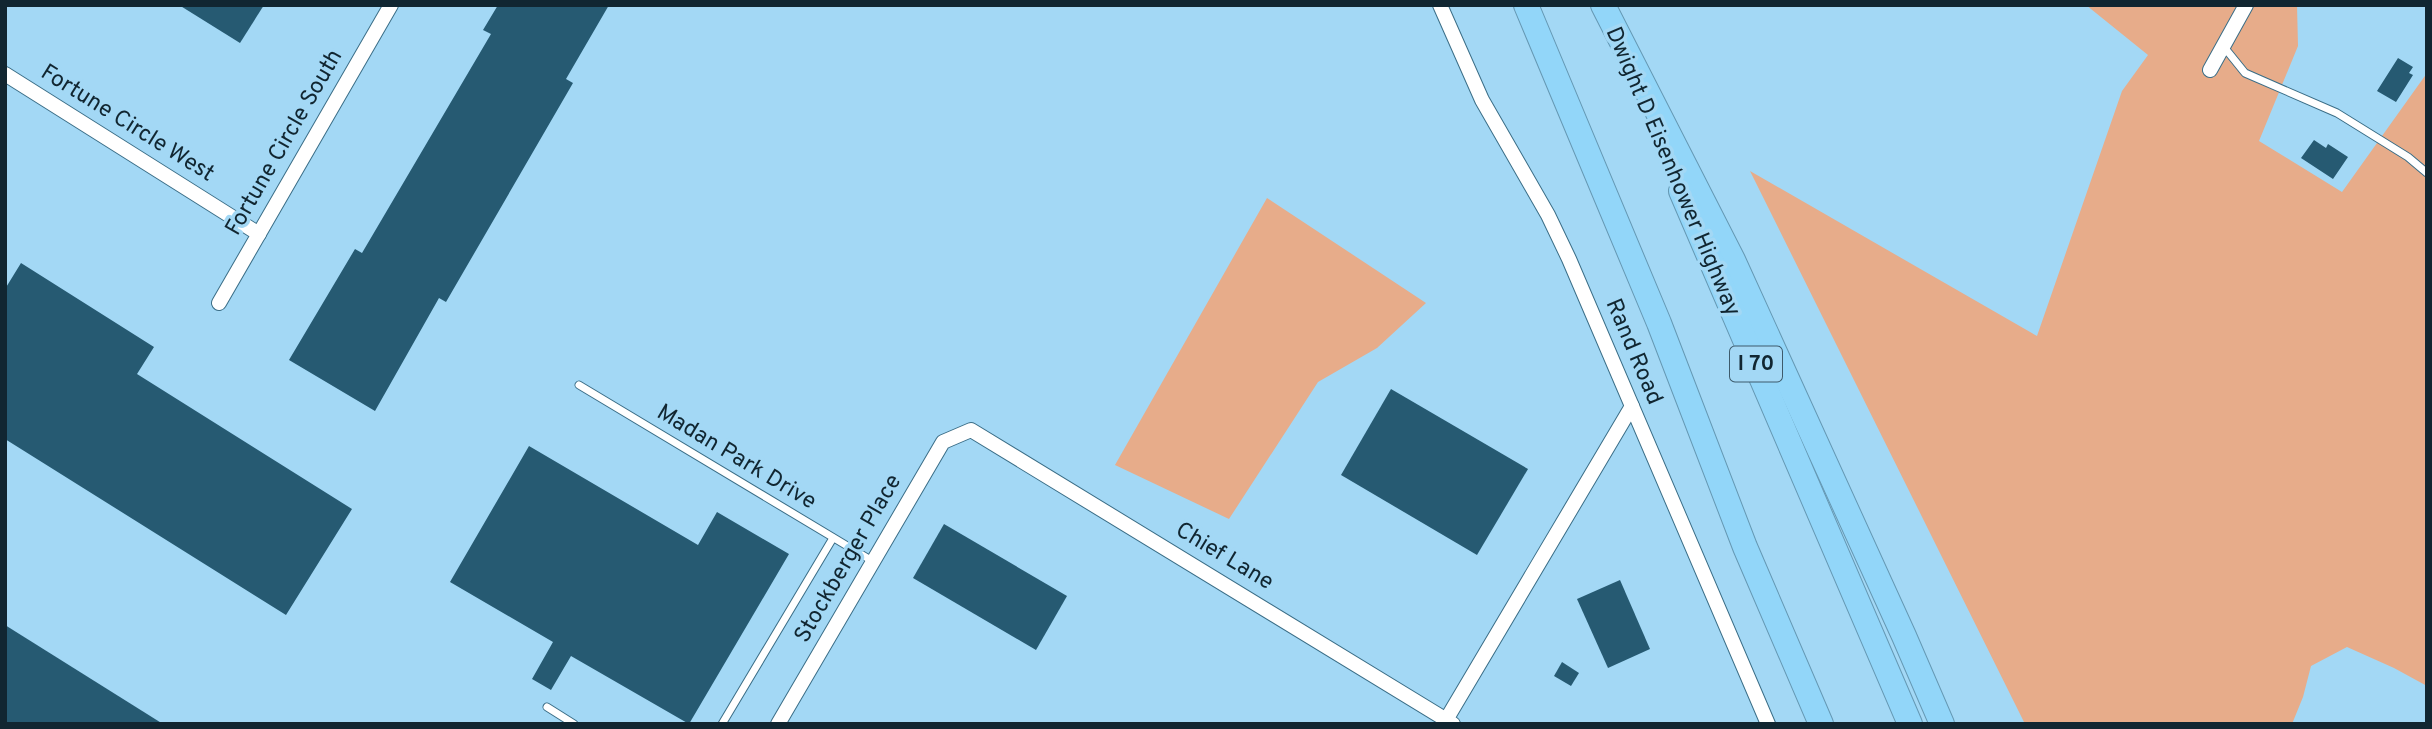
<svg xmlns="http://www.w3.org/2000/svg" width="2432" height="729" font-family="Overpass,sans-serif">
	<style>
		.green { fill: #e7ac8a }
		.building { fill: #265a72 }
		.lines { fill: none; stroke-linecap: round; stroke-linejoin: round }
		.service-casing { stroke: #3b6e87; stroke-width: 9 }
		.minor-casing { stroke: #3b6e87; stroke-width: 16 }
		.motorway-casing { stroke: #6598b3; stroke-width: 26 }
		.service { stroke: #fff; stroke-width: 7 }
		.minor { stroke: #fff; stroke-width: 14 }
		.motorway { stroke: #92d6f9; stroke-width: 24 }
		.labels { text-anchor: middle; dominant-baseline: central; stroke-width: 7; stroke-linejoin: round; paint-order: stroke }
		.shield { fill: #a3d8f5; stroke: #3d5b6c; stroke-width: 2 }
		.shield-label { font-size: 21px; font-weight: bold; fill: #112631 }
		.street-label { font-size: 23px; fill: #112631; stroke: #a3d8f5 }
	</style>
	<rect width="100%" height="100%" fill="#a3d8f5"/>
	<!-- green -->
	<g class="green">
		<polygon points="2086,5 2297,5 2298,46 2259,141 2342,192 2427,73 2427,686 2394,668 2347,647 2311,666 2303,697 2292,724 2025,724 1750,171 2037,336 2122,91 2148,55"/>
		<polygon points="1267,198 1426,303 1377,348 1318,382 1229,519 1115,465"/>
	</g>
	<!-- building -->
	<g class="building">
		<polygon points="179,5 264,5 240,43"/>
		<polygon points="498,5 609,5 566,79 573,83 446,302 439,298 375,411 289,360 355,249 362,253 491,34 483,30"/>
		<polygon points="2398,58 2413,67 2409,73 2413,75 2396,102 2377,91"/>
		<polygon points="2314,140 2326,148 2328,144 2348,157 2333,179 2301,158"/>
		<polygon points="21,263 154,347 137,374 352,509 286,615 5,439 5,289"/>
		<polygon points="1391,389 1528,469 1477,555 1341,475"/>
		<polygon points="529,446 698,545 717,512 789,554 689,724 571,656 551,690 532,679 553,642 450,582"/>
		<polygon points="944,524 1067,596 1036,650 913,578"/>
		<polygon points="1620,580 1650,649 1608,668 1577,599"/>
		<polygon points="5,625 163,724 5,724"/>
		<polygon points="1562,662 1579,673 1571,686 1554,676"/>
	</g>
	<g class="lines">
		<defs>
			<g id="service">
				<polyline points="2224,47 2245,73 2337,113 2408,157 2427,173"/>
				<polyline points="579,385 874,562"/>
				<polyline points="547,707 574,724"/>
				<polyline points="722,724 833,538"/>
			</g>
			<g id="minor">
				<polyline points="1440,5 1482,100 1548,215 1569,259 1768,724"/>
				<polyline points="2210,70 2246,5"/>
				<polyline points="5,74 259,234"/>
				<polyline points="219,303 391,5"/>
				<polyline points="1446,720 1632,406"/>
				<polyline points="778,724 943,442 971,430 1453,724"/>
			</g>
			<g id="motorway">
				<polyline points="1526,5 1659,323 1745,547 1821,724"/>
				<polyline points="1603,5 1733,260 1904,636 1942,724"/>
				<polyline points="1681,191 1910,724"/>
			</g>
		</defs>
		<!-- service casing -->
		<use href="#service" class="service-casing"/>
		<!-- minor casing -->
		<use href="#minor" class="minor-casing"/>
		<!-- motorway casing -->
		<use href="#motorway" class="motorway-casing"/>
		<!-- service -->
		<use href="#service" class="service"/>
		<!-- minor -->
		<use href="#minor" class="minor"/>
		<!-- motorway -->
		<use href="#motorway" class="motorway"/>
	</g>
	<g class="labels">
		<!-- shield labels -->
		<rect class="shield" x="1730" y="346.5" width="52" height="35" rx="5"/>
		<g class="shield-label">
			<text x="1756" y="364">I 70</text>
		</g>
		<!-- street labels -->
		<g class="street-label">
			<text transform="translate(127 124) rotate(32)">Fortune Circle West</text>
			<text transform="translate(285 143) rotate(-60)">Fortune Circle South</text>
			<text transform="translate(1672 172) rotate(67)">Dwight D Eisenhower Highway</text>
			<text transform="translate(1633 352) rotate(67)">Rand Road</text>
			<text transform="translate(736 458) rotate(31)">Madan Park Drive</text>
			<text transform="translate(1224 557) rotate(31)">Chief Lane</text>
			<text transform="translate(849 559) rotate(-60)">Stockberger Place</text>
		</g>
	</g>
	<!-- border -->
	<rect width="2432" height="729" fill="none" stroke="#112631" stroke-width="14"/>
</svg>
